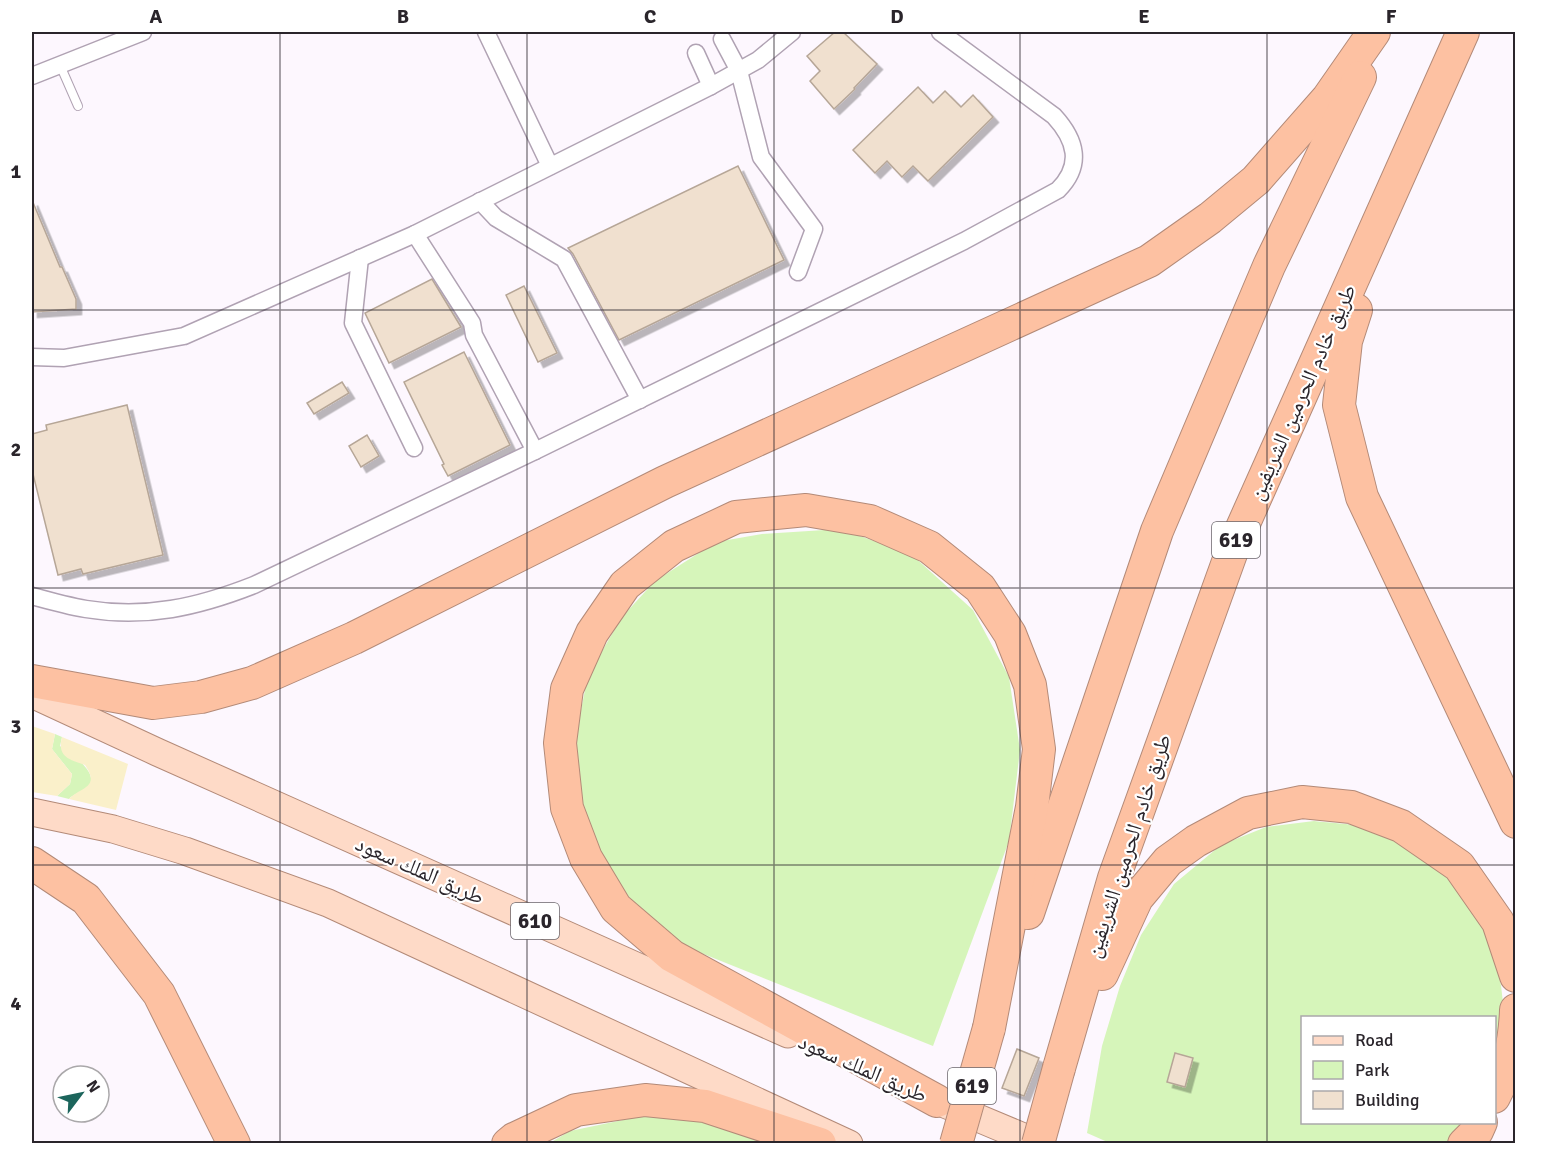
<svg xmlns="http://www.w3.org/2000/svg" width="1547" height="1175" font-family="Signika,'Noto Naskh Arabic',sans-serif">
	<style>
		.green { fill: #d6f5ba }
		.sand { fill: #faf0ca }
		.building { fill: #f0e0cf; stroke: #b6a697; stroke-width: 1.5; filter: url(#shadow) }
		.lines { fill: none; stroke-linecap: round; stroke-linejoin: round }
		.lane-casing { stroke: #b0a2b3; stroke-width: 10 }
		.street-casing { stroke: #b0a2b3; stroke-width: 19 }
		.primary-casing { stroke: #b38a78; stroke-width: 29 }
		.highway-casing { stroke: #b38a78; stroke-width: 34 }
		.lane { stroke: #fff; stroke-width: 8 }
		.street { stroke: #fff; stroke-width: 16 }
		.primary { stroke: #fedac7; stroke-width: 27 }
		.highway { stroke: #fdc1a2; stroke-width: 32 }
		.highway-bridge-casing { stroke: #b38a78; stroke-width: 34; stroke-linecap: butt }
		.highway-bridge { stroke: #fdc1a2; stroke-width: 32 }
		.grid { fill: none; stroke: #2a252b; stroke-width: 1.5; stroke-opacity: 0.55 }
		.labels { text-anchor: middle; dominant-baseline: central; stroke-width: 4.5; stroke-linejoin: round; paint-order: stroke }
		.shield { fill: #fff; stroke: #6a666b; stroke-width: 1.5 }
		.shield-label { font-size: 21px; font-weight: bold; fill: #2a252b }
		.street-label { font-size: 22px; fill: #2a252b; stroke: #fff }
		.neatline { fill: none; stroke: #2a252b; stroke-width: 2 }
		.grid-label { font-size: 20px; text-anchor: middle; font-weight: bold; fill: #2a252b }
	</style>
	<defs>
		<filter id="shadow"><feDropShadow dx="5.5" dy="5.5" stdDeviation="0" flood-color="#0004"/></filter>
	</defs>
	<rect width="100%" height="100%" fill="#fdf7fe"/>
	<!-- green -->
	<g class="green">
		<polygon points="840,529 911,554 973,610 1009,677 1020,750 1009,841 933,1046 686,947 645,918 605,865 582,802 573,750 588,675 622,617 655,581 716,542 762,534"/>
		<path d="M55,734L62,737L60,746C70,754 104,774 86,790C80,794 74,793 69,799L57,796L70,784L72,774L52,749Z"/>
		<path d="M1314,821C1330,823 1349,823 1364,828C1443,854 1498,919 1503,1003C1504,1022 1497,1048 1495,1067L1494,1018H1302V1122L1466,1123L1445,1143L1112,1144L1087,1133L1102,1046L1120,986L1141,935L1174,884L1221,845L1266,827Z"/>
		<polygon points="642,1116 713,1123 774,1144 548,1144 570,1131"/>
	</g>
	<!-- sand -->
	<g class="sand">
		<polygon points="32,726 55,734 52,749 72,774 70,784 57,796 32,792"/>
		<path d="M62,737L128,764L116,810L69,799C80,787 101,788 85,765C69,759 57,757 62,737Z"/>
	</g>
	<!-- building -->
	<g class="building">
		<polygon points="835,32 843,32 877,64 854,88 855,89 834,109 810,81 820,71 807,56"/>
		<polygon points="918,87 933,103 945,91 961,107 973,95 993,117 928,181 913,166 902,177 887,161 875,173 853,150"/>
		<polygon points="738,166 784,260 619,340 573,254 568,248"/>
		<polygon points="32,200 60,267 62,267 76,299 76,309 32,312"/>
		<polygon points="432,279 461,327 389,363 365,313"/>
		<polygon points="524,286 557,353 538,362 506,295"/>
		<polygon points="464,352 510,445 448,476 442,465 444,464 404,382"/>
		<polygon points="342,382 349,393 314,414 307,403"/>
		<polygon points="127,405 163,555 83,574 81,569 58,575 32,470 32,434 47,430 46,425"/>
		<polygon points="367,435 379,456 361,467 349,446"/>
		<polygon points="1017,1049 1039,1058 1024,1096 1002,1088"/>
		<polygon points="1175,1053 1193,1058 1185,1087 1167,1082"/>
	</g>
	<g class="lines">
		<defs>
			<polyline id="lane" points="60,65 78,106"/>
			<g id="street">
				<polyline points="486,32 550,166"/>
				<polyline points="722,39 739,71 761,157 814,229 798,272"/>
				<polyline points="696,53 711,86"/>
				<polyline points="32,76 143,32"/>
				<polyline points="480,201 496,218 564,259 640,400"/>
				<polyline points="415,234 472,323 474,335 535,451"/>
				<polyline points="360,258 353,323 414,448"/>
				<polyline points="32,357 64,358 184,336 415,234 711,86 758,60 792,32"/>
				<path d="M32,596C50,601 68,606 86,609C146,619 198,607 254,585L535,451L964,241L1058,190C1083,165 1076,140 1054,116L940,32"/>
			</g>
			<g id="primary">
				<polyline points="32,694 157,752 788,1034"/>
				<polyline points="32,812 113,829 185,851 328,903 849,1144"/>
				<polyline points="947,1105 1040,1144"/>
			</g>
			<g id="highway">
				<polyline points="1356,310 1346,341 1339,405 1362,497 1516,822"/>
				<polyline points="32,681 153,703 201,697 252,683 354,638 665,482 1149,261 1210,218 1256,180 1328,98 1374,32"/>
				<polyline points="32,863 86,899 159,994 234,1144"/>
				<polyline points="1028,913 1157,531 1269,266 1360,77"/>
				<polyline points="1102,974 1137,898 1168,861 1196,841 1248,813 1302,802 1351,807 1401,826 1459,866 1498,922 1516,976"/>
				<polyline points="1059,1068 1114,878 1233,548 1463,32"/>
				<path d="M1494,1097C1508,1071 1515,1039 1516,1010"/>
				<polyline points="937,1101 672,956 616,908 586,858 567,808 560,743 567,689 592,633 625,585 674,546 736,517 806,510 870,521 929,547 980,588 1010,634 1030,685 1039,749 1032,807 989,1028"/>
				<polyline points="508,1144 514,1139 576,1110 645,1100 705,1106 820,1144"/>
				<polyline points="1464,1144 1477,1131 1481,1122"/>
			</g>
		</defs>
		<!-- lane casing -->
		<use href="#lane" class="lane-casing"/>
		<!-- street casing -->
		<use href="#street" class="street-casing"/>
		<!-- primary casing -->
		<use href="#primary" class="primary-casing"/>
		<!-- highway casing -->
		<use href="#highway" class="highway-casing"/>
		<!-- lane -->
		<use href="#lane" class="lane"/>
		<!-- street -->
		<use href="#street" class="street"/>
		<!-- primary -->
		<use href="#primary" class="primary"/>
		<!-- highway -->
		<use href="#highway" class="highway"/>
		<defs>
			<g id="highway-bridge">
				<polyline points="956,1144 989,1028"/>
				<polyline points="1038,1144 1059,1068"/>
			</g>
		</defs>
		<!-- highway-bridge casing -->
		<use href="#highway-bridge" class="highway-bridge-casing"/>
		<!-- highway-bridge -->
		<use href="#highway-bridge" class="highway-bridge"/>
	</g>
	<!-- grid -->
	<path class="grid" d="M280,32V1144M527,32V1144M774,32V1144M1020,32V1144M1267,32V1144M32,310H1516M32,588H1516M32,865H1516"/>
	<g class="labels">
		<!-- shield labels -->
		<g class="shield">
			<rect x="1212" y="522" width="48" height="36" rx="4.5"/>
			<rect x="511" y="903" width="48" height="36" rx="4.5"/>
			<rect x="948" y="1068" width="48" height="36" rx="4.5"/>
		</g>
		<g class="shield-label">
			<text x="1236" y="540">619</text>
			<text x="535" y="921">610</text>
			<text x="972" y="1086">619</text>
		</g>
		<!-- street labels -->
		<g class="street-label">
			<text transform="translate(1302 392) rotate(-66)">طريق خادم الحرمين الشريفين</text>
			<text transform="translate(1128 846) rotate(-72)">طريق خادم الحرمين الشريفين</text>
			<text transform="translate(420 870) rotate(24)">طريق الملك سعود</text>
			<text transform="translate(863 1068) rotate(24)">طريق الملك سعود</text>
		</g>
	</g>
	<!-- border -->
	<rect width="1547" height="1175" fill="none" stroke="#ffffff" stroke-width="66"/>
	<!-- legend -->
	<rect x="1301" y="1016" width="195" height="108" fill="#ffffff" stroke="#aaa8aa" stroke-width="1.5"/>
	<rect x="1313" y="1036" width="30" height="9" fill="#fedac7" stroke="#aaa8aa" stroke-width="1.5"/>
	<text x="1355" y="1046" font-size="18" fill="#2a252b">Road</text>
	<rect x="1313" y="1061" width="30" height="18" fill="#d6f5ba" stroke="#aaa8aa" stroke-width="1.5"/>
	<text x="1355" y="1076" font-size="18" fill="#2a252b">Park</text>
	<rect x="1313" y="1091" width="30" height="18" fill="#f0e0cf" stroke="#aaa8aa" stroke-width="1.5"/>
	<text x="1355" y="1106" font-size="18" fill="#2a252b">Building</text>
	<!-- north arrow -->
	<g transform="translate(81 1094) rotate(58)"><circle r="28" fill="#ffffff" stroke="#aaa8aa" stroke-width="1.5"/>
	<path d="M0-4.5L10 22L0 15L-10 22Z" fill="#1c655c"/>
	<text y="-9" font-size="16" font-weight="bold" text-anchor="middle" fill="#2a252b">N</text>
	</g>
	<rect x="33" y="33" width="1481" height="1109" class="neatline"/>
	<g class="grid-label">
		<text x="156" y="23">A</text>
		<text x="403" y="23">B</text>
		<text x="650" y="23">C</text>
		<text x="897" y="23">D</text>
		<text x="1144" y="23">E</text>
		<text x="1391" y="23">F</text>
		<text x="16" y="178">1</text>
		<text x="16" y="456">2</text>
		<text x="16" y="733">3</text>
		<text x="16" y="1010">4</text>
	</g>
</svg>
